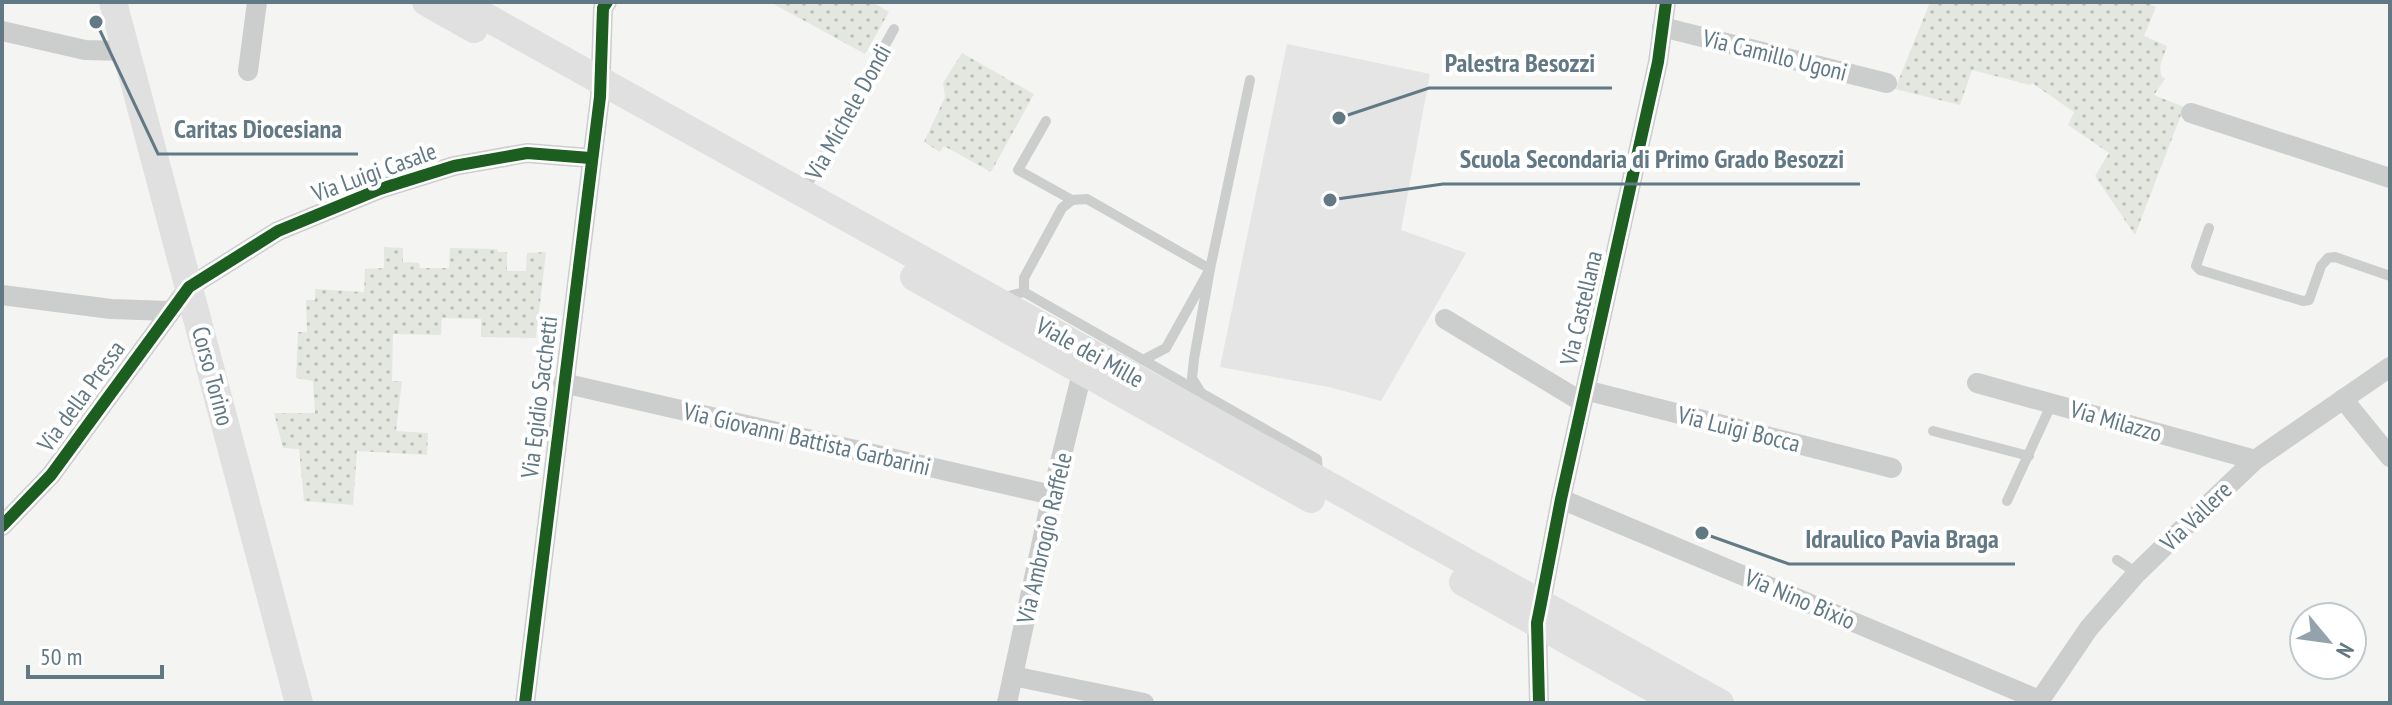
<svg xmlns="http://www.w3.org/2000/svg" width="2392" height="705" font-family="'PT Sans Narrow',sans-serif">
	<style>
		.built { fill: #e4e5e4 }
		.grass { fill: url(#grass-dots) }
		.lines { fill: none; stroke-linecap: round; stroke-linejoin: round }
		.lane { stroke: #cccdcd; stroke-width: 10 }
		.street { stroke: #cccdcd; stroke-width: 20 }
		.secondary { stroke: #e0e0e0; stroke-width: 28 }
		.cycleway-casing { stroke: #fff; stroke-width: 17 }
		.cycleway { stroke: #1b5e20; stroke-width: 12 }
		.labels { text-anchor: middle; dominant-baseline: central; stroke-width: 8; stroke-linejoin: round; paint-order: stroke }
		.street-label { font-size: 24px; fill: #617885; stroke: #fff }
		.leader { fill: none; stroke: #617885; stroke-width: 3 }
		.callout-dot { fill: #617885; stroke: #fff; stroke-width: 3 }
		.callout-label { font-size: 26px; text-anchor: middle; font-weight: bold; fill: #617885; stroke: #fff; stroke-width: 8; stroke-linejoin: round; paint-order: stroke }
	</style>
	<defs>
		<pattern id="grass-dots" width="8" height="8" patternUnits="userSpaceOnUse" patternTransform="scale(2)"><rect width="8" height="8" fill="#e4e7e0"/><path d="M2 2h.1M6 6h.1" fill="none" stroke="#bcc0bb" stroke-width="1.8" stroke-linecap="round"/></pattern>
	</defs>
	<rect width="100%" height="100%" fill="#f4f4f2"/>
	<!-- built -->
	<polygon class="built" points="1287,44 1430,74 1401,230 1466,253 1381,401 1329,387 1220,367"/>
	<!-- grass -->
	<g class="grass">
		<polygon points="770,2 872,2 889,12 865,54"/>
		<polygon points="1930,2 2145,2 2156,7 2144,36 2167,46 2160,66 2161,75 2165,79 2154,95 2184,107 2135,235 2095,176 2109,153 2068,125 2074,112 2032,83 2030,85 1972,70 1960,105 1895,89"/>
		<polygon points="962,53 1034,94 991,172 944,146 940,152 924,142 945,97 943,83"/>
		<polygon points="384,247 403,248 403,262 419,263 420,268 449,268 450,248 497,249 498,252 507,252 507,271 526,271 527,253 546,252 536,338 481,337 481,319 442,318 441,335 393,334 392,381 402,381 396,431 428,433 427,455 357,451 353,505 304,501 299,449 283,448 274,413 315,413 313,381 296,378 298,332 307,332 306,300 315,300 315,289 364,292 365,269 384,268"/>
	</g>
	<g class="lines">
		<!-- lane -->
		<g class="lane">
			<polyline points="1046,121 1018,170 1072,200"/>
			<polyline points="803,192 894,29"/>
			<polyline points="2209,228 2196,266 2200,270 2303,301 2309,300 2321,266 2328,258 2335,257 2390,276"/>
			<polyline points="1024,292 1024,278 1062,208 1072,200 1087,199 1210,269 1166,348 1143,360"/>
			<polyline points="1001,298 1024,292 1317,459 1318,474"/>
			<polyline points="1200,391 1192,378 1194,359 1210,269 1250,80"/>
			<polyline points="1933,431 2029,456"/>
			<polyline points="2007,501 2052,403"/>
			<polyline points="2117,560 2137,573"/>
		</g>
		<!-- street -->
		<g class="street">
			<polyline points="1662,27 1887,83"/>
			<polyline points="2,31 85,50 125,51"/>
			<polyline points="248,71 257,2"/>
			<polyline points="2191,113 2390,178"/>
			<polyline points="2,295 111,309 169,311"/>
			<polyline points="1445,319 1582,402"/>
			<polyline points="563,383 1052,495"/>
			<polyline points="1977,383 2255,460"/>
			<polyline points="1585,390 1892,468"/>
			<polyline points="2343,399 2390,457"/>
			<polyline points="1561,499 2039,700"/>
			<polyline points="2,526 51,475 189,287 278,231 380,189 454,166 527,153 590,158"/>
			<polyline points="1013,676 1144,703"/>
			<polyline points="525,703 600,97 603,8 607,2"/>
			<polyline points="1007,703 1052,495 1082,373"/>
			<polyline points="1539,703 1537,623 1541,603 1561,499 1658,62 1666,2"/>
			<polyline points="2038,703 2089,628 2137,573 2173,538 2255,460 2390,367"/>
		</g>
		<!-- secondary -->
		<g class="secondary">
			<polyline points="113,2 299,703"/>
			<polyline points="426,2 474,29"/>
			<polyline points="459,2 1720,703"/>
			<polyline points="914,277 1311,499"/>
			<polyline points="1463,582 1679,703"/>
		</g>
		<defs>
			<g id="cycleway">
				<polyline points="2,526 51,475 189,287 278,231 380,189 454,166 527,153 590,158"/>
				<polyline points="525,703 600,97 603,8 607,2"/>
				<polyline points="1539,703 1537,623 1541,603 1561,499 1658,62 1666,2"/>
			</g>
		</defs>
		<!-- cycleway casing -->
		<use href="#cycleway" class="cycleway-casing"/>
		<!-- cycleway -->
		<use href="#cycleway" class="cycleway"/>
	</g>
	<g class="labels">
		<!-- street labels -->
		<g class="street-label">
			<text transform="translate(1775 55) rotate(14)">Via Camillo Ugoni</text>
			<text transform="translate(848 112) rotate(-61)">Via Michele Dondi</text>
			<text transform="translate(374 172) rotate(-20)">Via Luigi Casale</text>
			<text transform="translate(1581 308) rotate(-77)">Via Castellana</text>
			<text transform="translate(1090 352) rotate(29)">Viale dei Mille</text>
			<text transform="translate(213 376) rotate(75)">Corso Torino</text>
			<text transform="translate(81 396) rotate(-54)">Via della Pressa</text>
			<text transform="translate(539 397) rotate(-83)">Via Egidio Sacchetti</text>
			<text transform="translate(2116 421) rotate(16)">Via Milazzo</text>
			<text transform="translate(1739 429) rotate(14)">Via Luigi Bocca</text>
			<text transform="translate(807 439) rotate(13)">Via Giovanni Battista Garbarini</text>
			<text transform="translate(2196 516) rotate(-44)">Via Vallere</text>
			<text transform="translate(1044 538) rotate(-77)">Via Ambrogio Raffele</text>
			<text transform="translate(1800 599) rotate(23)">Via Nino Bixio</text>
		</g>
	</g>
	<!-- callouts -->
	<path class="leader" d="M1339 118L1429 88H1612M96 22L158 154H358M1330 200L1443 184H1860M1702 533L1789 564H2015"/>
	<g class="callout-dot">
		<circle cx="1339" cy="118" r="8"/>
		<circle cx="96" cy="22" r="8"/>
		<circle cx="1330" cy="200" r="8"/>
		<circle cx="1702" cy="533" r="8"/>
	</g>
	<g class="callout-label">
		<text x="1520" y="72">Palestra Besozzi</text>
		<text x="258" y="138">Caritas Diocesiana</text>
		<text x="1652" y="168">Scuola Secondaria di Primo Grado Besozzi</text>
		<text x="1902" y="548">Idraulico Pavia Braga</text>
	</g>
	<!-- border -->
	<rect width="2392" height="705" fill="none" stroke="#617885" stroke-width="8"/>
	<!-- north arrow -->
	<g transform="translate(2328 641) rotate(119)"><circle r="38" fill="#ffffff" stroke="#c0c9ce" stroke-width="2"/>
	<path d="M0-6L14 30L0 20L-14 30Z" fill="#94a3ab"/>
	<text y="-12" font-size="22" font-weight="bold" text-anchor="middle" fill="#617885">N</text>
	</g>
	<!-- scale -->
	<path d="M28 665v12h134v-12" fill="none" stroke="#617885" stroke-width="4"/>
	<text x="40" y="665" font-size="24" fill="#617885" stroke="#ffffff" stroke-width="6" paint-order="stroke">50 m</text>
</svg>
